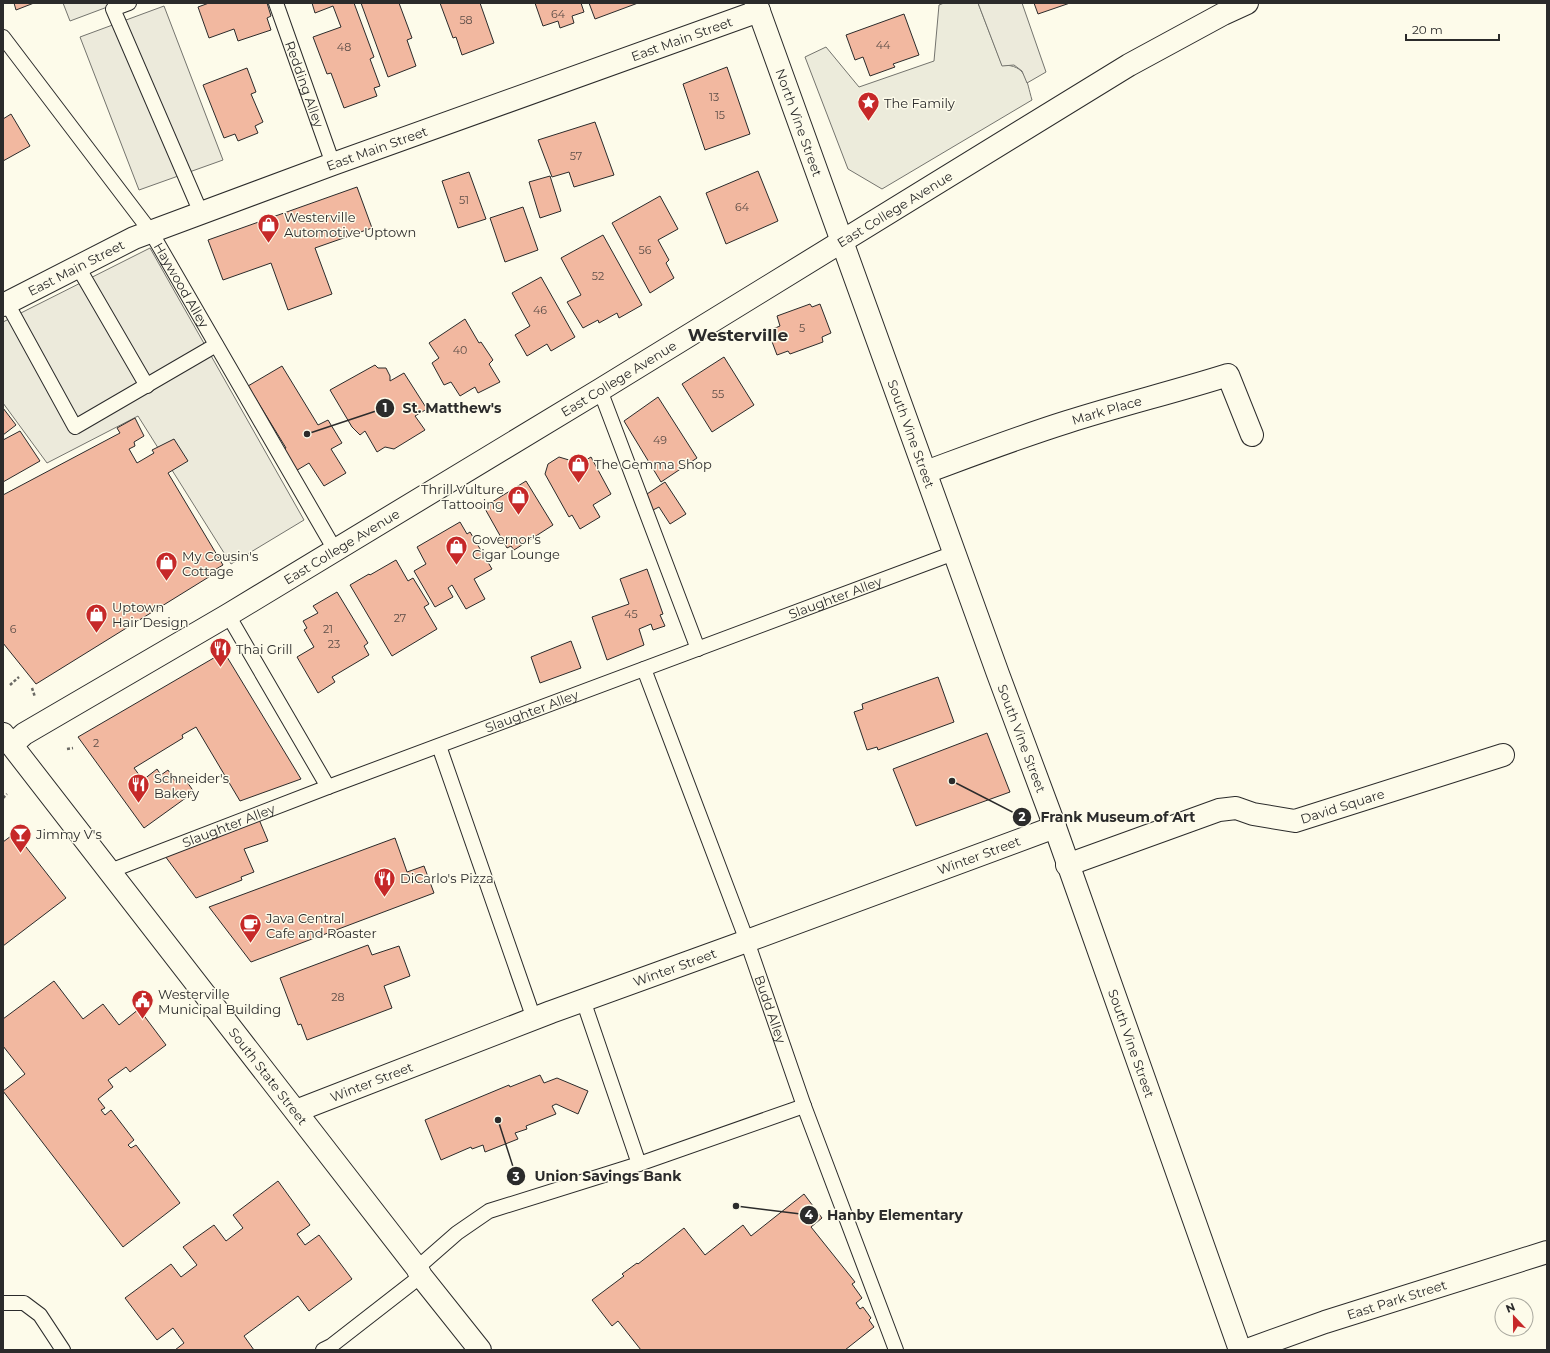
<svg xmlns="http://www.w3.org/2000/svg" width="1550" height="1353" font-family="Montserrat,sans-serif">
	<style>
		.green { fill: #ecebdb; stroke: #74746e }
		.parking { fill: #eceadb; stroke: #74746e }
		.building { fill: #f2b8a0; stroke: #2b2b2b }
		.lines { fill: none; stroke-linecap: round; stroke-linejoin: round }
		.lane-casing { stroke: #2b2b2b; stroke-width: 16 }
		.street-casing { stroke: #2b2b2b; stroke-width: 24 }
		.secondary-casing { stroke: #2b2b2b; stroke-width: 24 }
		.primary-casing { stroke: #2b2b2b; stroke-width: 24 }
		.path { stroke: #6a6964; stroke-width: 2.5; stroke-dasharray: 3 2; stroke-linecap: butt }
		.lane { stroke: #fdfbea; stroke-width: 14 }
		.street { stroke: #fdfbea; stroke-width: 22 }
		.secondary { stroke: #fdfbea; stroke-width: 22 }
		.primary { stroke: #fdfbea; stroke-width: 22 }
		.labels { text-anchor: middle; dominant-baseline: central; stroke-width: 3; stroke-linejoin: round; paint-order: stroke }
		.number-label { font-size: 11px; fill: #5d4e48 }
		.street-label { font-size: 13px; fill: #2b2b2b; stroke: #fdfbea }
		.poi-label { font-size: 13px; fill: #2b2b2b; stroke: #fdfbea; text-anchor: start }
		.district-label { font-size: 17px; font-weight: bold; fill: #2b2b2b; stroke: #fdfbea }
		.leader { fill: none; stroke: #2b2b2b; stroke-width: 1.5 }
		.callout-dot { fill: #2b2b2b; stroke: #fdfbea; stroke-width: 1.5 }
		.mark-label { font-size: 12px; text-anchor: middle; font-weight: bold; fill: #fff }
		.callout-label { font-size: 14px; text-anchor: middle; font-weight: bold; fill: #2b2b2b; stroke: #fdfbea; stroke-width: 3; stroke-linejoin: round; paint-order: stroke }
	</style>
	<rect width="100%" height="100%" fill="#fdfbea"/>
	<!-- green -->
	<path class="green" d="M944,3H978L1002,65C1027,65 1026,80 1032,100L882,189L848,169L805,57L826,47L859,87L934,61L939,5Z"/>
	<!-- parking -->
	<g class="parking">
		<polygon points="63,3 118,3 70,21"/>
		<polygon points="978,3 1022,3 1046,72 1027,83 1022,71 1014,65 1002,66"/>
		<polygon points="164,6 223,160 139,190 80,37"/>
		<polygon points="150,248 304,520 231,564 138,416 47,463 3,403 3,322"/>
	</g>
	<!-- building -->
	<g class="building">
		<polygon points="14,3 34,3 16,10"/>
		<polygon points="209,3 267,3 271,16 267,18 271,30 238,41 234,29 209,38 198,7"/>
		<polygon points="312,3 354,3 374,57 370,59 380,86 374,88 377,96 344,108 331,73 327,74 313,37 341,27 333,6 315,13"/>
		<polygon points="361,3 399,3 412,38 407,40 416,66 388,77"/>
		<polygon points="440,3 480,3 494,43 462,55 456,37 453,38"/>
		<polygon points="535,3 581,3 584,12 572,16 574,23 560,28 558,21 543,26"/>
		<polygon points="589,3 638,3 595,19"/>
		<polygon points="1034,3 1070,3 1038,14"/>
		<polygon points="904,14 919,55 893,64 895,67 870,76 863,57 855,60 846,35"/>
		<polygon points="727,67 750,134 705,150 683,84"/>
		<polygon points="247,68 256,92 251,94 263,122 255,126 258,133 238,141 235,134 224,138 203,85"/>
		<polygon points="11,114 30,146 3,161 3,119"/>
		<polygon points="595,122 614,175 574,187 569,172 552,177 538,140"/>
		<polygon points="758,171 778,221 726,244 706,193"/>
		<polygon points="469,172 486,219 458,228 442,181"/>
		<polygon points="550,176 561,211 540,218 529,182"/>
		<polygon points="357,187 372,228 315,248 332,294 288,310 271,263 223,280 208,240"/>
		<polygon points="660,196 678,229 658,240 669,260 666,263 674,278 650,293 612,223"/>
		<polygon points="523,207 538,250 505,262 490,218"/>
		<polygon points="603,235 642,305 619,318 617,313 599,323 598,320 583,328 567,302 581,295 561,258"/>
		<polygon points="541,277 575,337 551,351 547,344 527,356 515,335 530,326 512,293"/>
		<polygon points="810,304 812,307 820,304 831,333 822,337 823,342 790,354 788,351 777,355 768,331 780,326 777,316"/>
		<polygon points="465,319 479,343 481,342 493,360 489,364 500,382 478,393 475,387 460,396 451,382 444,385 432,363 439,358 429,343"/>
		<polygon points="724,357 754,405 712,432 682,384"/>
		<polygon points="375,365 378,368 386,368 390,376 390,381 404,373 427,409 415,416 425,430 394,449 385,447 377,452 365,431 360,435 352,427 330,390"/>
		<polygon points="282,366 318,425 328,420 342,443 331,449 346,473 324,486 309,463 294,472 281,451 286,448 248,386"/>
		<polygon points="658,397 697,458 661,482 624,421"/>
		<polygon points="3,408 16,425 3,435"/>
		<polygon points="135,418 144,436 134,442 135,446 129,449 137,463 154,453 152,450 174,439 188,461 168,473 223,565 211,572 212,575 36,684 3,643 3,495 120,433 117,428"/>
		<polygon points="20,431 40,461 3,482 3,440"/>
		<polygon points="559,457 569,460 573,468 591,457 611,494 593,505 600,517 580,529 572,515 569,517 545,474 548,464"/>
		<polygon points="526,481 553,525 514,550 511,546 507,548 484,507"/>
		<polygon points="665,482 686,514 670,524 659,507 653,510 644,496"/>
		<polygon points="460,522 467,534 470,532 492,569 474,579 485,599 466,609 452,585 448,588 453,597 435,607 414,571 426,564 417,547"/>
		<polygon points="396,560 408,581 413,578 429,604 424,607 437,629 392,656 350,585 369,574 370,575"/>
		<polygon points="647,569 663,614 660,615 665,626 653,630 651,624 639,629 644,645 607,660 592,617 629,604 620,579"/>
		<polygon points="337,592 368,643 364,646 369,655 332,677 335,682 318,693 297,657 314,647 304,630 307,628 303,621 318,613 313,606"/>
		<polygon points="571,641 581,668 540,683 531,657"/>
		<polygon points="224,652 301,779 240,801 196,727 182,735 183,738 134,768 143,780 157,769 161,775 168,770 175,781 183,776 194,792 144,828 78,737"/>
		<polygon points="938,677 954,722 878,750 877,747 867,750 854,712 863,709 862,704"/>
		<polygon points="987,733 1010,792 916,826 893,769"/>
		<polygon points="258,817 268,841 244,849 254,872 241,877 242,880 196,898 165,856"/>
		<polygon points="15,833 66,898 3,946 3,842"/>
		<polygon points="395,838 407,872 424,866 434,893 251,962 209,907"/>
		<polygon points="368,945 372,955 399,946 410,976 384,986 392,1008 307,1040 301,1024 298,1025 280,978"/>
		<polygon points="54,981 83,1019 103,1004 119,1025 139,1009 166,1045 130,1072 126,1067 108,1080 113,1087 98,1099 105,1108 101,1110 105,1115 111,1110 134,1140 128,1145 131,1148 136,1145 180,1203 123,1247 3,1091 25,1074 3,1046 3,1019"/>
		<polygon points="540,1075 544,1083 557,1078 588,1091 578,1114 556,1104 552,1106 556,1114 526,1126 527,1129 515,1133 518,1139 485,1152 483,1145 472,1149 471,1147 441,1160 425,1120 509,1085 510,1087"/>
		<polygon points="278,1181 310,1225 297,1234 305,1245 319,1235 352,1279 309,1311 298,1296 244,1336 254,1350 175,1350 184,1343 173,1328 157,1340 125,1298 171,1264 181,1277 197,1265 183,1247 214,1225 226,1241 243,1228 233,1215"/>
		<polygon points="804,1194 822,1218 811,1227 855,1282 852,1284 862,1298 856,1303 860,1309 863,1307 871,1318 869,1320 874,1327 845,1350 641,1350 618,1321 612,1326 592,1300 624,1276 622,1274 637,1263 638,1264 684,1228 705,1255 743,1225 751,1236"/>
	</g>
	<g class="lines">
		<defs>
			<g id="lane">
				<polyline points="129,3 113,9 201,213"/>
				<path id="s1" d="M276,3L333,164"/>
				<path id="s2" d="M3,37L151,232L335,550"/>
				<polyline points="78,267 147,386"/>
				<polyline points="7,303 75,427 216,345"/>
				<polyline points="600,390 698,649"/>
				<polyline points="228,615 328,787"/>
				<path id="s3" d="M644,669L747,941L804,1106L896,1350"/>
				<polyline points="439,746 534,1019"/>
				<path id="s4" d="M110,871L328,787L954,553"/>
				<polyline points="583,1000 639,1164 804,1106"/>
				<polyline points="417,1268 457,1233 489,1211 639,1164"/>
				<polyline points="3,1303 24,1303 40,1315 63,1350"/>
				<polyline points="323,1350 331,1346 421,1276"/>
			</g>
			<g id="street">
				<path id="s5" d="M756,3L998,674L1055,827L1240,1350"/>
				<path id="s6" d="M3,305L134,238L333,164L759,11"/>
				<path id="s7" d="M926,472C972,455 1019,437 1067,422C1120,405 1174,392 1228,375L1252,435"/>
				<path id="s8" d="M1067,865L1219,810L1236,808L1253,814L1295,821L1503,755"/>
				<path id="s9" d="M296,1111L551,1012L747,941L1055,827"/>
				<path id="s10" d="M1247,1350L1325,1322L1547,1252"/>
			</g>
			<g id="secondary">
				<path id="s11" d="M12,745L24,734L228,615L600,390L1129,65L1223,14L1247,3"/>
			</g>
			<g id="primary">
				<path id="s12" d="M3,734L417,1268L421,1276L480,1350"/>
			</g>
		</defs>
		<!-- lane casing -->
		<use href="#lane" class="lane-casing"/>
		<!-- street casing -->
		<use href="#street" class="street-casing"/>
		<!-- secondary casing -->
		<use href="#secondary" class="secondary-casing"/>
		<!-- primary casing -->
		<use href="#primary" class="primary-casing"/>
		<!-- path -->
		<g class="path">
			<polyline points="10,685 19,677"/>
			<polyline points="32,688 35,697"/>
			<polyline points="67,749 73,748"/>
			<polyline points="3,798 7,794"/>
		</g>
		<!-- lane -->
		<use href="#lane" class="lane"/>
		<!-- street -->
		<use href="#street" class="street"/>
		<!-- secondary -->
		<use href="#secondary" class="secondary"/>
		<!-- primary -->
		<use href="#primary" class="primary"/>
	</g>
	<!-- icons -->
	<defs>
		<symbol id="sight-pin" viewBox="-11 -11 22 30"><path d="M0 17L-7.5 6A9.5 9.5 0 1 1 7.5 6Z" fill="#c62828" stroke="#fdfbea"/><path d="M0-6L1.8-2.2L6-1.7L2.9 1.2L3.7 5.4L0 3.3L-3.7 5.4L-2.9 1.2L-6-1.7L-1.8-2.2Z" fill="#fff"/></symbol>
		<symbol id="shop-pin" viewBox="-11 -11 22 30"><path d="M0 17L-7.5 6A9.5 9.5 0 1 1 7.5 6Z" fill="#c62828" stroke="#fdfbea"/><path d="M-5-2.5h2.3a2.7 3.5 0 0 1 5.4 0H5L5.5 6h-11ZM-1.5-2.5h3a1.5 2.3 0 0 0-3 0Z" fill="#fff"/></symbol>
		<symbol id="restaurant-pin" viewBox="-11 -11 22 30"><path d="M0 17L-7.5 6A9.5 9.5 0 1 1 7.5 6Z" fill="#c62828" stroke="#fdfbea"/><path d="M-5-6h1v4h1v-4h1v4h1v-4h1v5L-1.5 .5V6h-2V.5L-5-1ZM5-6V6H3V1.5H1.5Q1.5-4 5-6Z" fill="#fff"/></symbol>
		<symbol id="bar-pin" viewBox="-11 -11 22 30"><path d="M0 17L-7.5 6A9.5 9.5 0 1 1 7.5 6Z" fill="#c62828" stroke="#fdfbea"/><path d="M-6-5H6L.8 .8V4.5H3.5V6h-7V4.5H-.8V.8Z" fill="#fff"/></symbol>
		<symbol id="cafe-pin" viewBox="-11 -11 22 30"><path d="M0 17L-7.5 6A9.5 9.5 0 1 1 7.5 6Z" fill="#c62828" stroke="#fdfbea"/><path d="M-5.5-4.5H6V0H3Q3 3.5 0 3.5H-2.5Q-5.5 3.5-5.5 0ZM3-3.2v2h1.7v-2ZM-6 4.5H4V6H-6Z" fill="#fff"/></symbol>
		<symbol id="civic-pin" viewBox="-11 -11 22 30"><path d="M0 17L-7.5 6A9.5 9.5 0 1 1 7.5 6Z" fill="#c62828" stroke="#fdfbea"/><path d="M-.6-6.5H3V-4.5H.6V-3L4-1V1h2V6H-6V1h2V-1L-.6-3ZM-1.2 2.5V6h2.4V2.5Z" fill="#fff"/></symbol>
	</defs>
	<g fill-rule="evenodd">
		<use href="#sight-pin" x="856" y="90" width="25" height="34"/>
		<use href="#shop-pin" x="256" y="212" width="25" height="34"/>
		<use href="#shop-pin" x="566" y="452" width="25" height="34"/>
		<use href="#shop-pin" x="506" y="484" width="25" height="34"/>
		<use href="#shop-pin" x="444" y="534" width="25" height="34"/>
		<use href="#shop-pin" x="154" y="550" width="25" height="34"/>
		<use href="#shop-pin" x="84" y="602" width="25" height="34"/>
		<use href="#restaurant-pin" x="208" y="636" width="25" height="34"/>
		<use href="#restaurant-pin" x="126" y="772" width="25" height="34"/>
		<use href="#bar-pin" x="8" y="822" width="25" height="34"/>
		<use href="#restaurant-pin" x="372" y="866" width="25" height="34"/>
		<use href="#cafe-pin" x="238" y="912" width="25" height="34"/>
		<use href="#civic-pin" x="130" y="988" width="25" height="34"/>
	</g>
	<g class="labels">
		<!-- number labels -->
		<g class="number-label">
			<text x="558" y="14">64</text>
			<text x="466" y="20">58</text>
			<text x="883" y="45">44</text>
			<text x="344" y="47">48</text>
			<text x="714" y="97">13</text>
			<text x="720" y="115">15</text>
			<text x="576" y="156">57</text>
			<text x="464" y="200">51</text>
			<text x="742" y="207">64</text>
			<text x="645" y="250">56</text>
			<text x="598" y="276">52</text>
			<text x="540" y="310">46</text>
			<text x="802" y="328">5</text>
			<text x="460" y="350">40</text>
			<text x="718" y="394">55</text>
			<text x="660" y="440">49</text>
			<text x="631" y="614">45</text>
			<text x="400" y="618">27</text>
			<text x="13" y="629">6</text>
			<text x="328" y="629">21</text>
			<text x="334" y="644">23</text>
			<text x="96" y="743">2</text>
			<text x="338" y="997">28</text>
		</g>
		<!-- street labels -->
		<g class="street-label">
			<text stroke="none"><textPath href="#s6" startOffset="730">East Main Street</textPath></text>
			<text stroke="none"><textPath href="#s1" startOffset="86">Redding Alley</textPath></text>
			<text stroke="none"><textPath href="#s5" startOffset="127">North Vine Street</textPath></text>
			<text stroke="none"><textPath href="#s6" startOffset="406">East Main Street</textPath></text>
			<text stroke="none"><textPath href="#s11" startOffset="1033">East College Avenue</textPath></text>
			<text stroke="none"><textPath href="#s6" startOffset="82">East Main Street</textPath></text>
			<text stroke="none"><textPath href="#s2" startOffset="306">Haywood Alley</textPath></text>
			<text stroke="none"><textPath href="#s11" startOffset="709">East College Avenue</textPath></text>
			<text stroke="none"><textPath href="#s7" startOffset="191">Mark Place</textPath></text>
			<text stroke="none"><textPath href="#s5" startOffset="458">South Vine Street</textPath></text>
			<text stroke="none"><textPath href="#s11" startOffset="385">East College Avenue</textPath></text>
			<text stroke="none"><textPath href="#s4" startOffset="775">Slaughter Alley</textPath></text>
			<text stroke="none"><textPath href="#s4" startOffset="451">Slaughter Alley</textPath></text>
			<text stroke="none"><textPath href="#s5" startOffset="782">South Vine Street</textPath></text>
			<text stroke="none"><textPath href="#s8" startOffset="289">David Square</textPath></text>
			<text stroke="none"><textPath href="#s4" startOffset="127">Slaughter Alley</textPath></text>
			<text stroke="none"><textPath href="#s9" startOffset="729">Winter Street</textPath></text>
			<text stroke="none"><textPath href="#s9" startOffset="405">Winter Street</textPath></text>
			<text stroke="none"><textPath href="#s3" startOffset="363">Budd Alley</textPath></text>
			<text stroke="none"><textPath href="#s5" startOffset="1106">South Vine Street</textPath></text>
			<text stroke="none"><textPath href="#s12" startOffset="433">South State Street</textPath></text>
			<text stroke="none"><textPath href="#s9" startOffset="81">Winter Street</textPath></text>
			<text stroke="none"><textPath href="#s10" startOffset="158">East Park Street</textPath></text>
		</g>
		<!-- poi labels -->
		<g class="poi-label">
			<text x="884" y="103">The Family</text>
			<text x="284" y="217">Westerville<tspan x="284" dy="15">Automotive Uptown</tspan></text>
			<text x="594" y="464">The Gemma Shop</text>
			<text x="504" y="489" text-anchor="end">Thrill Vulture<tspan x="504" dy="15">Tattooing</tspan></text>
			<text x="472" y="539">Governor's<tspan x="472" dy="15">Cigar Lounge</tspan></text>
			<text x="182" y="556">My Cousin's<tspan x="182" dy="15">Cottage</tspan></text>
			<text x="112" y="607">Uptown<tspan x="112" dy="15">Hair Design</tspan></text>
			<text x="236" y="649">Thai Grill</text>
			<text x="154" y="778">Schneider's<tspan x="154" dy="15">Bakery</tspan></text>
			<text x="36" y="834">Jimmy V's</text>
			<text x="400" y="878">DiCarlo's Pizza</text>
			<text x="266" y="918">Java Central<tspan x="266" dy="15">Cafe and Roaster</tspan></text>
			<text x="158" y="994">Westerville<tspan x="158" dy="15">Municipal Building</tspan></text>
		</g>
		<!-- district labels -->
		<g class="district-label">
			<text x="738" y="335">Westerville</text>
		</g>
	</g>
	<!-- callouts -->
	<path class="leader" d="M307 434L385 408M952 781L1022 817M498 1120L516 1176M736 1206L809 1215"/>
	<g class="callout-dot">
		<circle cx="307" cy="434" r="4"/>
		<circle cx="952" cy="781" r="4"/>
		<circle cx="498" cy="1120" r="4"/>
		<circle cx="736" cy="1206" r="4"/>
		<circle cx="385" cy="408" r="10"/>
		<circle cx="1022" cy="817" r="10"/>
		<circle cx="516" cy="1176" r="10"/>
		<circle cx="809" cy="1215" r="10"/>
	</g>
	<g class="mark-label">
		<text x="385" y="412">1</text>
		<text x="1022" y="821">2</text>
		<text x="516" y="1181">3</text>
		<text x="809" y="1219">4</text>
	</g>
	<g class="callout-label">
		<text x="452" y="413">St. Matthew's</text>
		<text x="1118" y="822">Frank Museum of Art</text>
		<text x="608" y="1181">Union Savings Bank</text>
		<text x="895" y="1220">Hanby Elementary</text>
	</g>
	<!-- border -->
	<rect width="1550" height="1353" fill="none" stroke="#2b2b2b" stroke-width="8"/>
	<!-- north arrow -->
	<g transform="translate(1514 1317) rotate(338)"><circle r="19" fill="#fdfbea" stroke="#a9a89e"/>
	<path d="M0-3L7 15L0 10L-7 15Z" fill="#c62828"/>
	<text y="-6" font-size="11" font-weight="bold" text-anchor="middle" fill="#2b2b2b">N</text>
	</g>
	<!-- scale -->
	<path d="M1406 34v6h93v-6" fill="none" stroke="#2b2b2b" stroke-width="2"/>
	<text x="1412" y="34" font-size="12" fill="#2b2b2b" stroke="#fdfbea" stroke-width="3" paint-order="stroke">20 m</text>
</svg>
